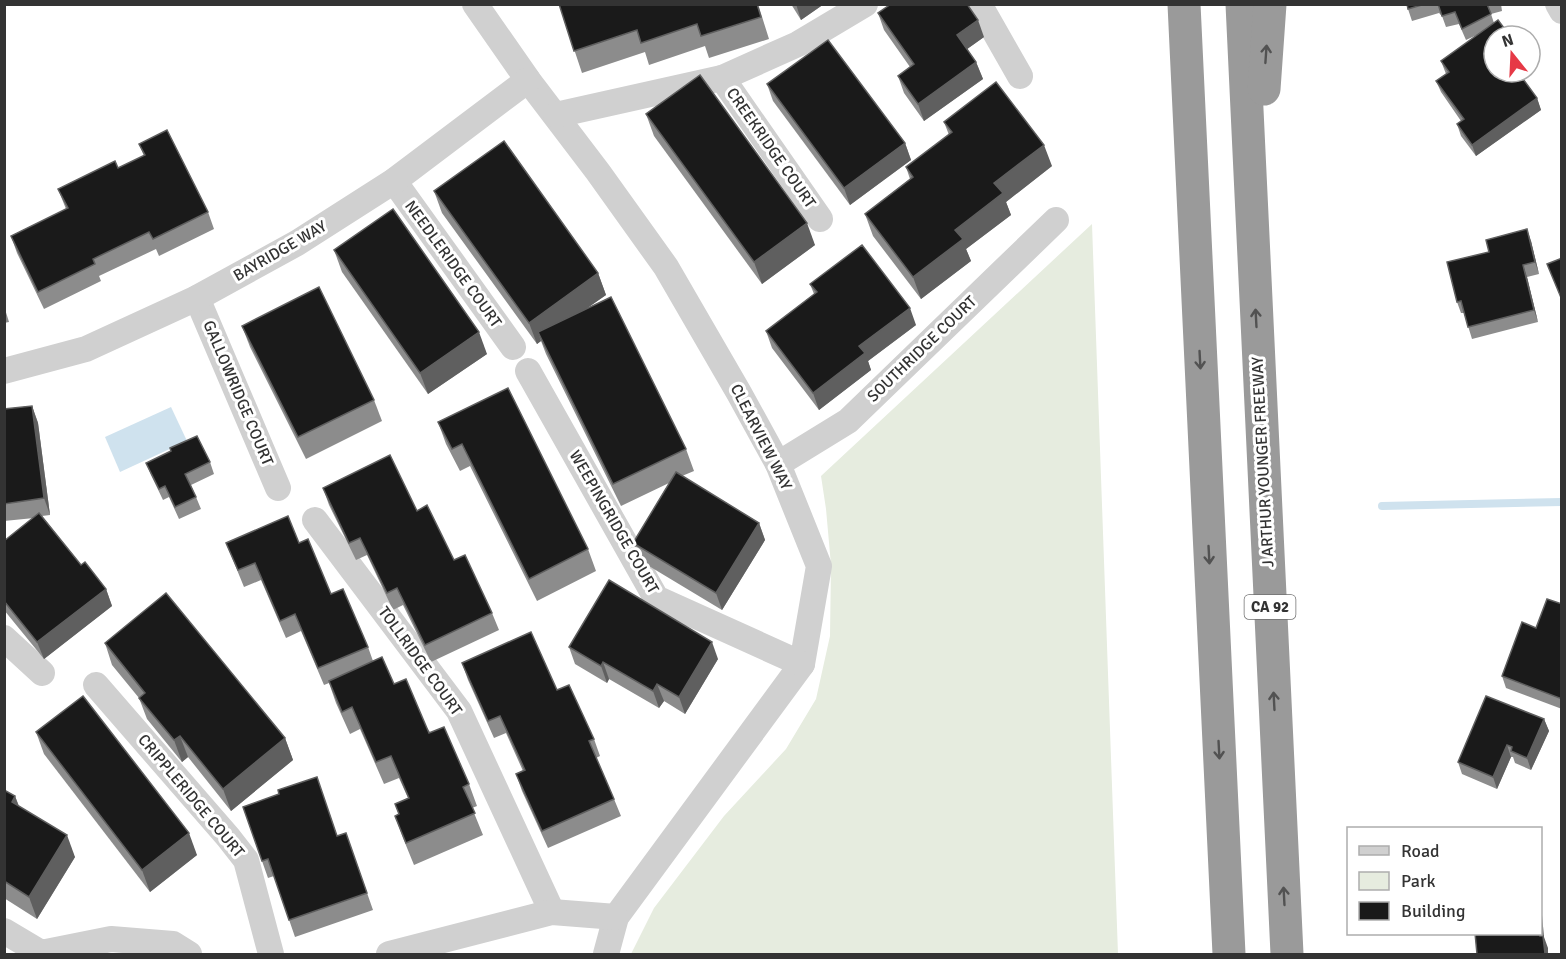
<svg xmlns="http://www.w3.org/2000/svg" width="1566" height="959" font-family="Signika,sans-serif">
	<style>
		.green { fill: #e6ecdf }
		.water { fill: #cfe2ee }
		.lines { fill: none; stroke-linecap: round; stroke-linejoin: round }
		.stream { stroke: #cfe2ee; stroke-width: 8 }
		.street { stroke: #d0d0d0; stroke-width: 26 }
		.highway { stroke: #9a9a9a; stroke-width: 33 }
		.wall { fill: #8c8c8c }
		.shaded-wall { fill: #5f5f5f }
		.building { fill: #1a1a1a; stroke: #5f5f5f; stroke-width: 1.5 }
		.oneway { stroke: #525252 }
		.labels { text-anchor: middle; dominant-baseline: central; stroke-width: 6; stroke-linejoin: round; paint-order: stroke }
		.shield { fill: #fff; stroke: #707070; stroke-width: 1.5 }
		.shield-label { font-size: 15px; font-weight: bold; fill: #333 }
		.street-label { font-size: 16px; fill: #333; stroke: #fff }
	</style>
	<rect width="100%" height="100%" fill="#fff"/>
	<!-- green -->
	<polygon class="green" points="1092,224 1118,954 722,954 719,953 718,954 631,954 654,908 724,816 786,749 816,699 830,636 831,565 826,509 821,476"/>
	<!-- water -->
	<polygon class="water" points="171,407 187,441 120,472 105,437"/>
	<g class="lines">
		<!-- stream -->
		<polyline class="stream" points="1382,506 1562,502"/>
		<!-- street -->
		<g class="street">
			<polyline points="475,4 528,80 598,172 666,267 739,393 778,464 819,566 802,664 616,917 606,954"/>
			<polyline points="979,4 1020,76"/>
			<polyline points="1558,4 1562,11"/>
			<polyline points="722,78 820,219"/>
			<polyline points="556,115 722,78 798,44 865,4"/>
			<polyline points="394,181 513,347"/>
			<polyline points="197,298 278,488"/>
			<polyline points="4,371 86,349 197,298 297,243 394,181 528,80"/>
			<polyline points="528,371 656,598 802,664"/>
			<polyline points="778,464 848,421 1056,220"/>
			<polyline points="315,520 459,711 552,912"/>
			<polyline points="4,638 42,673"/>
			<polyline points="96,685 228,837 246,860 271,954"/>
			<polyline points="4,931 41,953 111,939 173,944 189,954"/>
			<polyline points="389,954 552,912 616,917"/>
		</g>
		<!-- highway -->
		<g class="highway">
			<polyline points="1184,4 1229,954"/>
			<polyline points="1242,4 1287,954"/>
			<polyline points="1264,89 1270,4"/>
		</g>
	</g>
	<!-- wall -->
	<g class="wall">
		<polygon points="559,4 758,4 769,39 709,58 705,46 649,65 645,52 582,73"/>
		<polygon points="791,4 824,4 801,20"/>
		<polygon points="1407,4 1501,4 1502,11 1491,14 1494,23 1494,72 1537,98 1541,110 1476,156 1461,136 1457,124 1461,121 1441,92 1436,81 1446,74 1441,61 1479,34 1466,40 1459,24 1446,27 1442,16 1439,13 1412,21 1408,9"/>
		<polygon points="878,13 984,37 967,49 976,62 983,79 924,121 904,93 898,76 910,67 884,30"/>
		<polygon points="767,84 905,143 911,160 850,205 773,101"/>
		<polygon points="646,114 815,245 762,284 654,136"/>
		<polygon points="944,122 1052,166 1006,202 1011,215 966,249 971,261 921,299 873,236 865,214 910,179 906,167 949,135"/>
		<polygon points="139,144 208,212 214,229 159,256 156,249 99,276 101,281 44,309 17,253 11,236 66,209 58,189 118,168 144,156"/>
		<polygon points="434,191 598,273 606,295 587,308 686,449 694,471 682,476 759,523 765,540 722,610 639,560 633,543 669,483 621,506 546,354 541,341 537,344 442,213"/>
		<polygon points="1531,241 1539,274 1527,277 1538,322 1472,339 1464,313 1461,313 1457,302"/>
		<polygon points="334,250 487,354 428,394 342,272"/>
		<polygon points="810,284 916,325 868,361 871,370 819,410 772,348 766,331 814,294"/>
		<polygon points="4,306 9,322 4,323"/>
		<polygon points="242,326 374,400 382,421 306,459 250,347"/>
		<polygon points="32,406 38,423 50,515 42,516 81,565 106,589 112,606 44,659 4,610 4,541 34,518 4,521 4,409"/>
		<polygon points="438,422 588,549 596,571 537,601 470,466 460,471 446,444"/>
		<polygon points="210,462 214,474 191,485 201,509 179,519 169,497 163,500 151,475 146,463"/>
		<polygon points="323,488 417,511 454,560 492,613 499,630 431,662 403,605 393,610 367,555 356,560 329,505"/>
		<polygon points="226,543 299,543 331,594 368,647 373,661 394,684 469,784 477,806 472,808 483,835 414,865 403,838 395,816 399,815 395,804 408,798 399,778 384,784 360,729 350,734 336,703 329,683 324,685 301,631 286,638 261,580 244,587"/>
		<polygon points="1562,604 1562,709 1506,688 1502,676 1536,628"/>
		<polygon points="105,643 285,738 293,760 231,811 188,757 182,762 147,719 139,698 112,665"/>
		<polygon points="569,647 718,659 685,714 664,701 659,708 609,679 607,683 575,664"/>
		<polygon points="462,663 557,690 594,739 600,756 596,758 614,799 621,816 548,848 522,791 516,774 523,771 506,733 494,738 468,680"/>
		<polygon points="1544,719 1549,731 1531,770 1515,763 1513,757 1511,757 1497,789 1462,774 1458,762"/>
		<polygon points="36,732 197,855 150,892 44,754"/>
		<polygon points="4,790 15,796 19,806 75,857 37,919 4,898"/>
		<polygon points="243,807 338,836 346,833 373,910 295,937 274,876 268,878"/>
	</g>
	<!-- shaded-wall -->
	<g class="shaded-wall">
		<polygon points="796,4 824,4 801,20"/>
		<polygon points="978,20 984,37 963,52 957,35"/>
		<polygon points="976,62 983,79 924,121 918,104"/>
		<polygon points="1499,72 1517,72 1502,82"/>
		<polygon points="1537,98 1541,110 1476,156 1472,145"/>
		<polygon points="905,143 911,160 850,205 844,188"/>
		<polygon points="1044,145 1052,166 1006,202 1011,215 966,249 971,261 921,299 913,277 955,230 994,183"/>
		<polygon points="807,223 815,245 762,284 754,262"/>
		<polygon points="1527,229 1531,241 1539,274 1535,262"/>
		<polygon points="1523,265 1527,277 1538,322 1534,310"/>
		<polygon points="598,273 606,295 542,340 538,332 541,341 537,344 529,323"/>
		<polygon points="910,308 916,325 868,361 871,370 819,410 813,393 859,346"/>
		<polygon points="479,332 487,354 428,394 420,373"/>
		<polygon points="32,406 38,423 50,515 44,498"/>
		<polygon points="759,523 765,540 722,610 716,593"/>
		<polygon points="106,589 112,606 44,659 37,642"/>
		<polygon points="712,642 718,659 685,714 679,697"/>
		<polygon points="603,662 609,679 607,683 601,666"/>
		<polygon points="657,684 664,701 659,708 653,691"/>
		<polygon points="1544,719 1549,731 1531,770 1527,758"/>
		<polygon points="180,736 188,757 182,762 174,740"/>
		<polygon points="285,738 293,760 231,811 223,789"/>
		<polygon points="1507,745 1511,757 1497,789 1493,777"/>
		<polygon points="15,796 23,818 12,802"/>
		<polygon points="189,833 197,855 150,892 142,870"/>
		<polygon points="67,835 75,857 37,919 29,897"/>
		<polygon points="1540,911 1542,915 1544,937 1548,948 1548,954 1545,954 1540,936"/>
	</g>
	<!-- building -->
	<g class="building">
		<polygon points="559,4 757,4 761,17 701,36 697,24 641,43 637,30 574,51"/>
		<polygon points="891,4 967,4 978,20 957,35 976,62 918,104 898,76 914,64 878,13"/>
		<polygon points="1407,4 1425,4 1408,9"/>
		<polygon points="1438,4 1487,4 1491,14 1462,29 1455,12 1442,16"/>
		<polygon points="1498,20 1510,36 1494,36 1494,72 1499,72 1502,76 1508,72 1518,72 1537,98 1472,145 1457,124 1464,119 1436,81 1449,72 1441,61"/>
		<polygon points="828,40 905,143 844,188 767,84"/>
		<polygon points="700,75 807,223 754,262 646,114"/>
		<polygon points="996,82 1044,145 994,183 1003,193 955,230 963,239 913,277 865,214 913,177 906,167 952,132 944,122"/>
		<polygon points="167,130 208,212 153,239 149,232 93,259 95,264 38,292 11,236 68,208 58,189 115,161 118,168 145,155 139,144"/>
		<polygon points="504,141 598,273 529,323 434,191"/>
		<polygon points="393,209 479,332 420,373 334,250"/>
		<polygon points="1527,229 1535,262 1523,265 1534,310 1468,327 1461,301 1457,302 1447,262 1489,252 1486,240"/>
		<polygon points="862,245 910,308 859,346 865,353 813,393 766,331 817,292 810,284"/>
		<polygon points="1562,258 1562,300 1547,264"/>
		<polygon points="319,287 374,400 298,437 242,326"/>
		<polygon points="611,297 686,449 613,484 538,332"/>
		<polygon points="508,388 588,549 529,579 462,444 452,449 438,422"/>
		<polygon points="32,406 44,498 4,504 4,409"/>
		<polygon points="197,436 210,462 185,474 196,497 175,507 165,486 159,489 146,463 171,451 170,448"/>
		<polygon points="390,455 417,511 427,505 454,560 465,555 492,613 425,645 397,588 387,593 360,538 349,543 323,488"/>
		<polygon points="676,472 759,523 716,593 633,543"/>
		<polygon points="39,513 81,565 85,562 106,589 37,642 4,601 4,541"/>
		<polygon points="288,516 299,543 308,539 331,594 343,589 368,647 318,668 295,614 280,621 255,563 238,570 226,543"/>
		<polygon points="609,580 712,642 679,697 657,684 653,691 603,662 601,666 569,647"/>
		<polygon points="166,593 285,738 223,789 180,736 174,740 139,698 145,693 105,643"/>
		<polygon points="1547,599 1562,604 1562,699 1502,676 1522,622 1536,628"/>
		<polygon points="531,632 557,690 569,685 594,739 589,741 614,799 542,831 516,774 525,770 500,716 488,721 462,663"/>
		<polygon points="382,657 394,684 406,679 429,733 444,727 469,784 463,787 475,813 406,843 395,816 399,814 395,804 409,798 391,756 376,762 352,707 342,712 329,681"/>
		<polygon points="83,696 189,833 142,870 36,732"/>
		<polygon points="1486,696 1544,719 1527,758 1511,751 1512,747 1507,745 1493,777 1458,762"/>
		<polygon points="317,777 337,836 346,833 367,893 289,920 268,859 262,861 243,807 279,794 278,790"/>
		<polygon points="4,790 15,796 12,802 67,835 29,897 4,881"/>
		<polygon points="1475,933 1540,933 1540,936 1543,936 1545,954 1477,954"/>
	</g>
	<!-- one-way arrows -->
	<defs><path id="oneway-shaft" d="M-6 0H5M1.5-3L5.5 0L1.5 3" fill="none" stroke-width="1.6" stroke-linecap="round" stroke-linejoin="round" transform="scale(1.5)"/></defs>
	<g class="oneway">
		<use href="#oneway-shaft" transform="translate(1266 54) rotate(-86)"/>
		<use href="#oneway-shaft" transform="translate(1256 318) rotate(-93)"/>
		<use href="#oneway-shaft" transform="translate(1200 360) rotate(87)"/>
		<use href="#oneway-shaft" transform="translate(1209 555) rotate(87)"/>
		<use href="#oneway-shaft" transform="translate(1274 701) rotate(-93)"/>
		<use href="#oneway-shaft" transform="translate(1219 750) rotate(87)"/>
		<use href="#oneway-shaft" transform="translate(1284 896) rotate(-93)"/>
	</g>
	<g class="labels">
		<!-- shield labels -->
		<rect class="shield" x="1244.5" y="595" width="51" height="24" rx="4.5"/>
		<g class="shield-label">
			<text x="1270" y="607">CA 92</text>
		</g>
		<!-- street labels -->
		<g class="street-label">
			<text transform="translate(771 148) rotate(55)">CREEKRIDGE COURT</text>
			<text transform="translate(280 251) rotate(-30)">BAYRIDGE WAY</text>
			<text transform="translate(453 264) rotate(54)">NEEDLERIDGE COURT</text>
			<text transform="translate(922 349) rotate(-44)">SOUTHRIDGE COURT</text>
			<text transform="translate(238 393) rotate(67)">GALLOWRIDGE COURT</text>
			<text transform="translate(761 437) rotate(63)">CLEARVIEW WAY</text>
			<text transform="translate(1263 462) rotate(-93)">J ARTHUR YOUNGER FREEWAY</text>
			<text transform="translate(614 522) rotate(60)">WEEPINGRIDGE COURT</text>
			<text transform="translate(420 661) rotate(54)">TOLLRIDGE COURT</text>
			<text transform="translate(191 796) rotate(50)">CRIPPLERIDGE COURT</text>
		</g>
	</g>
	<!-- border -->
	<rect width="1566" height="959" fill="none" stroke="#333333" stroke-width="12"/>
	<!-- legend -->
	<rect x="1347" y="827" width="195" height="108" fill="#ffffff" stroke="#adadad" stroke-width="1.5"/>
	<rect x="1359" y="846" width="30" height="9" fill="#d0d0d0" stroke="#adadad" stroke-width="1.5"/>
	<text x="1401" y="857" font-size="18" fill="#333333">Road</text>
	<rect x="1359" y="872" width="30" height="18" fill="#e6ecdf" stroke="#adadad" stroke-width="1.5"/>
	<text x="1401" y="887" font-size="18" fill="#333333">Park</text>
	<rect x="1359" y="902" width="30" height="18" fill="#1a1a1a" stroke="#adadad" stroke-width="1.5"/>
	<text x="1401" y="917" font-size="18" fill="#333333">Building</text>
	<!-- north arrow -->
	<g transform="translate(1512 54) rotate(342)"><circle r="28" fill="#ffffff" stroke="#adadad" stroke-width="1.5"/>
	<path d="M0-4.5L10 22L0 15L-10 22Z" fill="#e63946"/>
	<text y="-9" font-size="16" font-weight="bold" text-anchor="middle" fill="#333333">N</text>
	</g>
</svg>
